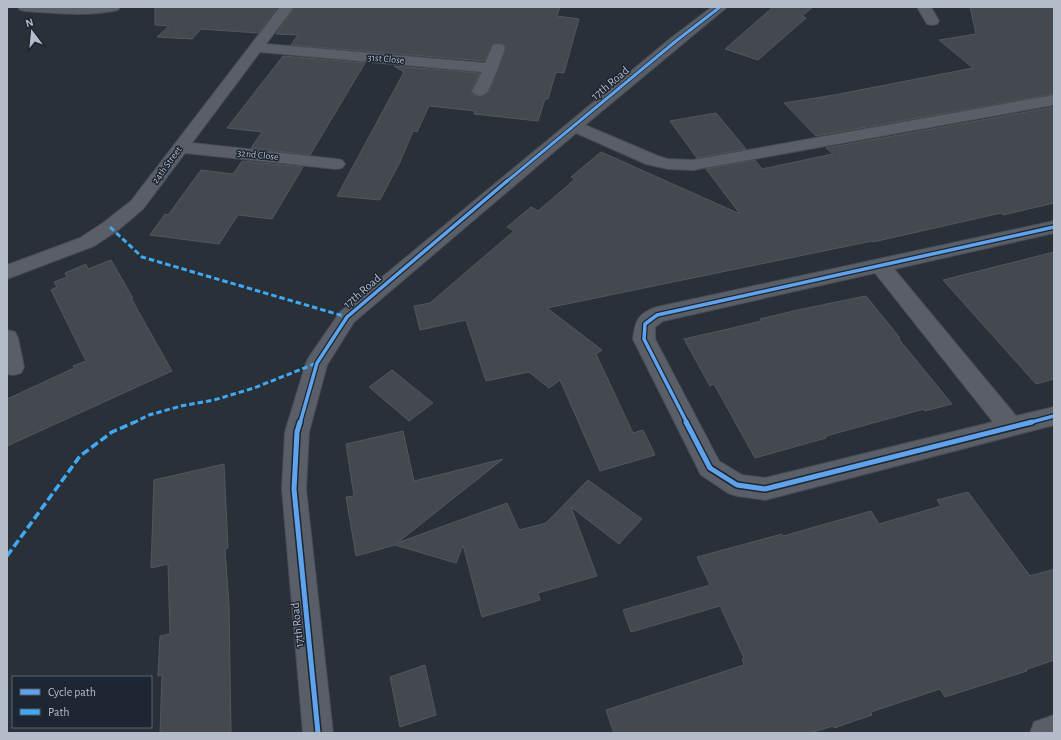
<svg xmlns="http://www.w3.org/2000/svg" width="1061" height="740" font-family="'Alegreya Sans',sans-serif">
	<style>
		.building { fill: #444950; stroke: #52575f }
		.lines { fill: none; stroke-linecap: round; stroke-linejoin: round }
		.minor-casing { stroke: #484c53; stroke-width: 2 }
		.minor { fill: #5a5e66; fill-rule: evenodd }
		.quiet-far1 { stroke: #3fa9f5; stroke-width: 3; stroke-dasharray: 5.5 3; stroke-linecap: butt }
		.quiet { stroke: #3fa9f5; stroke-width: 3.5; stroke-dasharray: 8 3.5; stroke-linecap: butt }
		.cycleway-far2-casing { stroke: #1d2633; stroke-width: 4.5 }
		.cycleway-far1-casing { stroke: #1d2633; stroke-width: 6 }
		.cycleway-casing { stroke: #1d2633; stroke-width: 8 }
		.cycleway-far2 { stroke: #60a3ed; stroke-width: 3 }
		.cycleway-far1 { stroke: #60a3ed; stroke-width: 3.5 }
		.cycleway { stroke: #60a3ed; stroke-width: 5 }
		.labels { text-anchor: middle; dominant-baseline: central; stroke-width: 3; stroke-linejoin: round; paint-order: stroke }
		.far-street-label { font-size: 10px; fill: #b4bcc9; stroke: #1d2633 }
		.street-label { font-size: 12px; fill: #b4bcc9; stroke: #1d2633 }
	</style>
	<rect width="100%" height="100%" fill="#2a3038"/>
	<!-- building -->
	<g class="building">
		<polygon points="155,7 278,7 258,33 201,29 192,39 157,37 169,26 155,25"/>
		<polygon points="295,7 560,7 557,16 579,19 564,73 556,72 548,99 545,99 538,121 474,114 475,111 429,106 417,132 413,131 400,162 380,200 337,196 404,72 394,66 480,73 471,91 474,95 481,97 489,92 506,47 503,44 493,44 484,61 291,45 298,35 276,34"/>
		<polygon points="773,7 813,7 802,16 806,18 758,60 725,49"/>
		<polygon points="970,7 1054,7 1054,94 816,136 784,103 834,95 973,68 939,40 976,34"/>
		<polygon points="283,56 365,63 310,155 251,148 262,132 227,128"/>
		<polygon points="1054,107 1054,203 1003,215 1001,213 873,242 872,241 547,308 602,350 596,354 633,433 643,430 655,455 600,471 560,380 549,388 529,372 486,381 466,320 420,330 414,306 430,303 514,231 507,227 531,207 538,211 575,179 571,177 601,152 740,214 706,169 755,160 762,169 833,154 826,148"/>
		<polygon points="716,113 746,149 697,158 670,121"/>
		<polygon points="242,161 303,167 272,219 238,215 219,244 150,235 165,214 168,215 201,170 233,174"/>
		<polygon points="1054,252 1054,379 1036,384 943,280"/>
		<polygon points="111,260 133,298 131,298 172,371 7,446 7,399 74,368 73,366 86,361 51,290 57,287 54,282 67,277 65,273 86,264 88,269"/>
		<polygon points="866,296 900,338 898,338 952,404 925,411 924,409 826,436 826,438 755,458 714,384 710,386 684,339 724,330 761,321 760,319 802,309"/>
		<polygon points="392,370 433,403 409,421 369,387"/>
		<polygon points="403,431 414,481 503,459 397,543 507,503 519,530 546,523 588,480 642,519 619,544 571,507 597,576 538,593 540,600 482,617 463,545 456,563 395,545 356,556 346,497 354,496 346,444"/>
		<polygon points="224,464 228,548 225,549 229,605 231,733 160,733 162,675 158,676 160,636 170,634 168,564 151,568 154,480"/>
		<polygon points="968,492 1030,576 1054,569 1054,660 1025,670 1027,671 945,697 940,689 871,712 872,715 834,728 833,726 810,733 614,733 606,710 744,665 742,659 744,658 720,606 631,632 623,610 710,585 697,557 782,534 783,536 871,511 879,524 941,506 937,500"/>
		<polygon points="425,665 436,715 400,727 390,677"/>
	</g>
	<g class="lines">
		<defs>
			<g id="minor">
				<path d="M18,7H120L118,10C87,17 56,13 25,11L20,10Z"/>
				<polygon points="280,7 294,7 266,44 485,63 493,45 498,44 503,45 505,48 498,68 488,91 485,94 480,96 475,94 472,91 482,72 260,52 192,143 336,159 342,160 345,164 342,168 336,169 185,153 143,209 117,231 94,246 7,279 7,265 80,238 103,223 131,201"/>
				<polygon points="712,7 727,7 585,125 658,156 668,159 693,160 1054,95 1054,105 693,170 668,169 646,164 576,133 354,322 327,365 309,432 306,489 333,733 303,733 282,489 285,432 306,363 309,357 340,312 671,38"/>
				<polygon points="917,7 931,7 939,21 937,24 932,25 927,24"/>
				<path d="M1054,221V233L894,269L1016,416L1054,407V425L765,500L737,496L728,493L701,475L633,339C635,321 638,313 657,307ZM875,273L993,422L765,478L742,475L719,461L655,339V327L663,321Z"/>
				<polygon points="7,330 15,332 18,338 24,367 21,373 13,375 7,374"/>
				<polygon points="1054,715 1054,733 1030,733 1034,722"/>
			</g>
		</defs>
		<!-- minor casing -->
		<use href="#minor" class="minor-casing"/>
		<!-- minor -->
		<use href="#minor" class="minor"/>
		<!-- quiet-far1 -->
		<g class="quiet-far1">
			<polyline points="110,227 142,257 347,317"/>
			<polyline points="133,423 149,415 181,406 214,400 254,388 317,363"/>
		</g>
		<!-- quiet -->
		<polyline class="quiet" points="7,556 80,456 112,432 135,422"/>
		<defs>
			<polyline id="cycleway-far2" points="506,182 676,41 720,7"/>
			<g id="cycleway-far1">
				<polyline points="300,423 317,363 347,317 507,181"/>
				<polyline points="687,423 644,339 645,324 657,315 1054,227"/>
				<polyline points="1028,423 1054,416"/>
			</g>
			<g id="cycleway">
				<polyline points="300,422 297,432 294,489 318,733"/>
				<polyline points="686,422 710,468 737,485 765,489 1032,422"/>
			</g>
		</defs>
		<!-- cycleway-far2 casing -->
		<use href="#cycleway-far2" class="cycleway-far2-casing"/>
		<!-- cycleway-far1 casing -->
		<use href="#cycleway-far1" class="cycleway-far1-casing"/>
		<!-- cycleway casing -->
		<use href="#cycleway" class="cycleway-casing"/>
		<!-- cycleway-far2 -->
		<use href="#cycleway-far2" class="cycleway-far2"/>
		<!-- cycleway-far1 -->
		<use href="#cycleway-far1" class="cycleway-far1"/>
		<!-- cycleway -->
		<use href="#cycleway" class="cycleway"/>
	</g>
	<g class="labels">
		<!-- far-street labels -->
		<g class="far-street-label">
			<text transform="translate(386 59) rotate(5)">31st Close</text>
			<text transform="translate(258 155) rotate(6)">32nd Close</text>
			<text transform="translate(167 165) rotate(-54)">24th Street</text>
		</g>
		<!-- street labels -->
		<g class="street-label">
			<text transform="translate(610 83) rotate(-40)">17th Road</text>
			<text transform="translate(362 291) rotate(-41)">17th Road</text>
			<text transform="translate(297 625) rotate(-96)">17th Road</text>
		</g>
	</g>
	<!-- border -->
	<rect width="1061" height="740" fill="none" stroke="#b4bcc9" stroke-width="16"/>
	<!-- legend -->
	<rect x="12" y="676" width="140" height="52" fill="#1d2633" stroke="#59626f"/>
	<rect x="20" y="689" width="20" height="6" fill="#60a3ed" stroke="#59626f"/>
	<text x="48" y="696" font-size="12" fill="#b4bcc9">Cycle path</text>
	<rect x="20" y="709" width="20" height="6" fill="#3fa9f5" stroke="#59626f"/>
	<text x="48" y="716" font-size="12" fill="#b4bcc9">Path</text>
	<!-- north arrow -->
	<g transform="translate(32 32) rotate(344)" stroke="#1d2633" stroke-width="3" paint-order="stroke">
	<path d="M0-3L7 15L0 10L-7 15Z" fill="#b4bcc9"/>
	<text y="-6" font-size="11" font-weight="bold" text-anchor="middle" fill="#b4bcc9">N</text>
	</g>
</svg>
